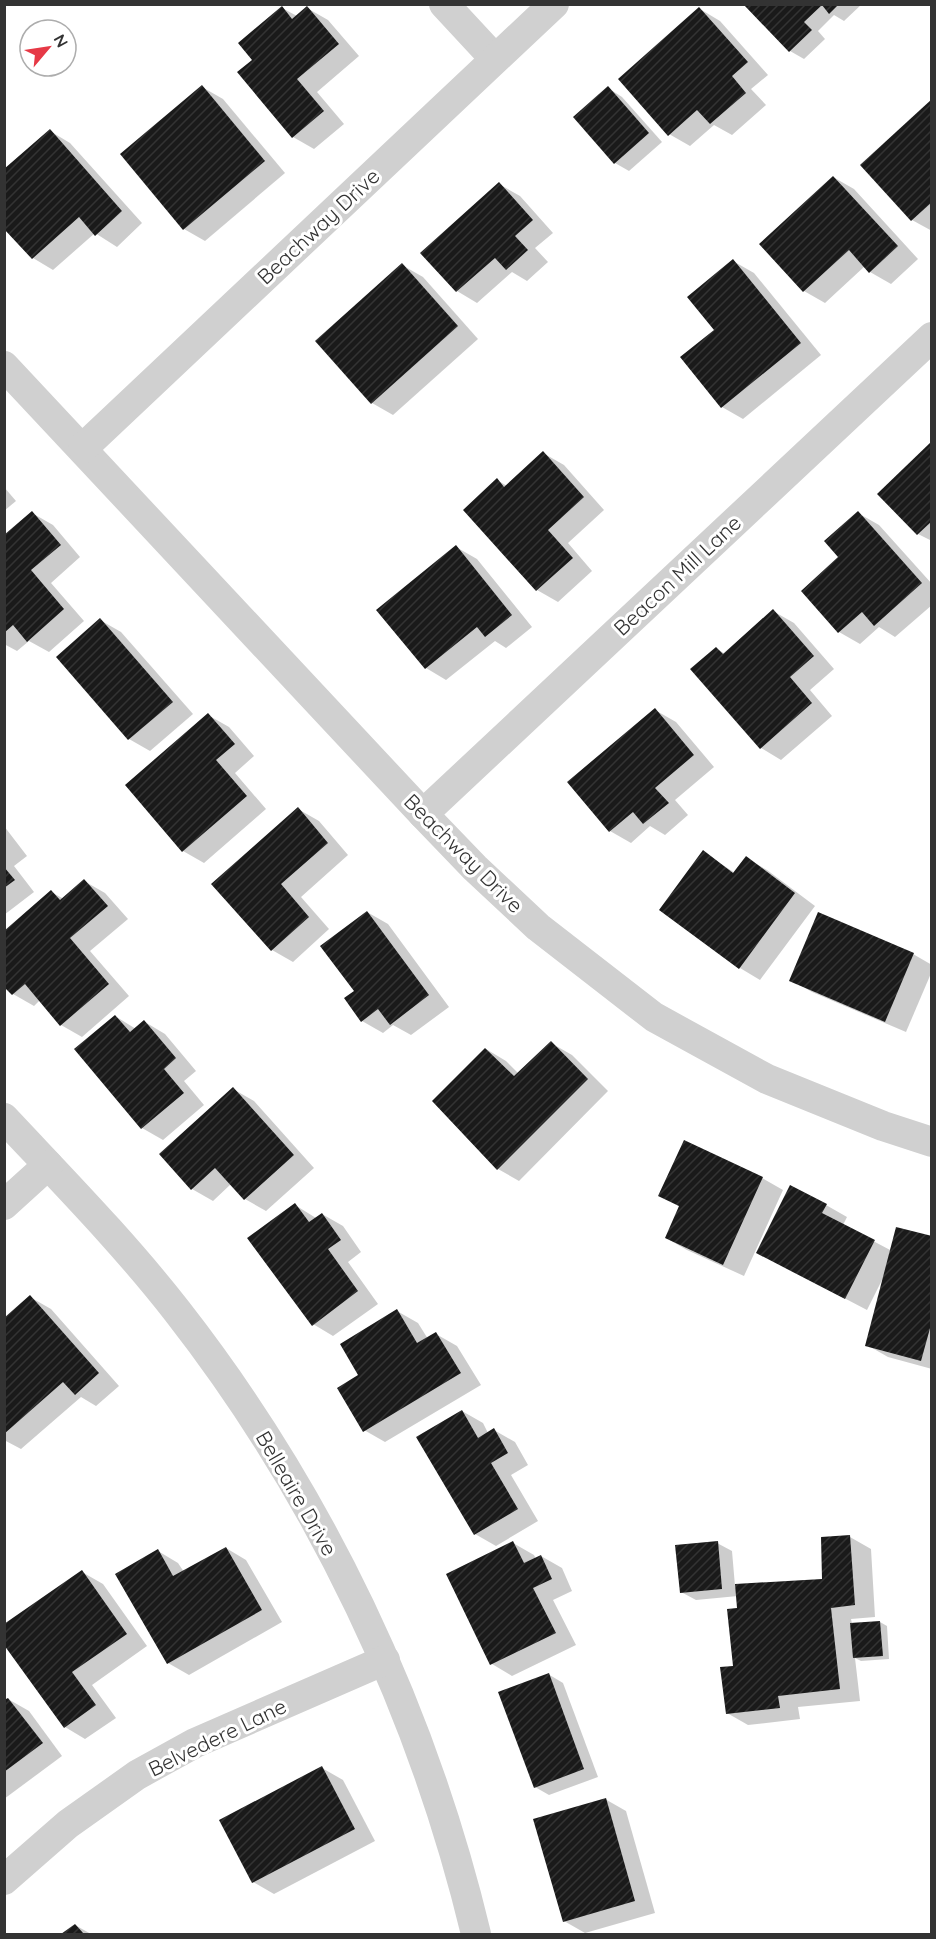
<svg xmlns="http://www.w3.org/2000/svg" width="936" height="1939" font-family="Quicksand,sans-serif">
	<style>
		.shadow { fill: #0003 }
		.building { fill: url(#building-hatch) }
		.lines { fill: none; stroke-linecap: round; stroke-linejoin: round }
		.street { stroke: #d0d0d0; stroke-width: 30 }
		.labels { text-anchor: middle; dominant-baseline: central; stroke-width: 6; stroke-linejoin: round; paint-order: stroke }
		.street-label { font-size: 21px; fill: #333; stroke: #fff }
	</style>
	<defs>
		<pattern id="building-hatch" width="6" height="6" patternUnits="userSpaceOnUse" patternTransform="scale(1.5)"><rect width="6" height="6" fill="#1a1a1a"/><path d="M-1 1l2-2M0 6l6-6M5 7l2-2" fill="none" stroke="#333"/></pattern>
	</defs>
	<rect width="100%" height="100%" fill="#fff"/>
	<!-- shadow -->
	<g class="shadow">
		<polygon points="746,4 862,4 844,21 834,15 818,31 825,39 804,59 790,51"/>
		<polygon points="282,8 297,16 307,8 328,20 359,56 317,92 344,124 314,149 293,137 254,60"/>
		<polygon points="700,9 720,21 768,75 751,89 766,105 732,135 714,125 690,146 669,134"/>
		<polygon points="202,87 223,99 285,173 205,241 184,229"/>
		<polygon points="608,88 622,97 662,142 629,171 615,163"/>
		<polygon points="932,101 932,231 912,220"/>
		<polygon points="50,131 70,143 142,223 117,247 95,233 53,270 33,258"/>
		<polygon points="833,177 854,189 918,259 891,284 870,272 865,266 825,303 804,291 761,244"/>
		<polygon points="499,184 520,196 553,233 535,248 548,262 527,281 512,272 477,303 457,291"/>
		<polygon points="733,261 754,273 821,355 743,419 722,407 716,330"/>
		<polygon points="402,265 423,277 478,339 393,415 372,403"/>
		<polygon points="932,443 932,541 918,534"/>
		<polygon points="543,453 564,465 604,510 568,543 592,571 558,602 537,590 497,480 507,486"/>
		<polygon points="4,487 16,501 4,511"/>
		<polygon points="32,513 53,525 80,557 51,583 84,621 49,652 29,641 17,651 4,644 4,537"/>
		<polygon points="858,513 879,525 932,584 932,605 895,637 879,627 860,644 839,632 841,558"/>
		<polygon points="456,547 477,559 532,627 506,648 495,641 446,680 426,668"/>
		<polygon points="773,611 794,623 834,669 810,690 832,716 781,760 761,748 716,648 725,654"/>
		<polygon points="100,620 121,632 193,714 150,751 129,739"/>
		<polygon points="655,710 676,722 714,767 675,800 688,815 665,835 650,826 631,843 610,831"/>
		<polygon points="208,715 229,727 254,756 235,773 266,809 204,863 183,851"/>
		<polygon points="298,809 319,821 348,855 301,897 329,929 293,962 272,950 213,884"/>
		<polygon points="4,826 27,856 14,866 34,892 4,915"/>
		<polygon points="703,852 735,873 746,858 767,870 815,906 760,980 740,968 661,910"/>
		<polygon points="84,881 105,893 128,919 90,951 129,996 82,1037 61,1025 40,1000 34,1006 13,994 51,892 64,899"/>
		<polygon points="367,912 388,924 449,1007 411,1035 393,1025 383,1033 362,1021 356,991"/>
		<polygon points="913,954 932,965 932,971 906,1032 812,992 791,980"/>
		<polygon points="115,1016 136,1029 145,1022 165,1034 196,1071 184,1081 204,1105 163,1140 142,1128 76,1049"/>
		<polygon points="551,1043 572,1055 608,1091 519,1181 498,1169 486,1049 506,1061 519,1074"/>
		<polygon points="233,1089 254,1101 314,1168 266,1211 245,1199 231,1184 213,1201 192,1189"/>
		<polygon points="762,1178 783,1190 744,1276 687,1250 666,1238 680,1207 660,1195"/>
		<polygon points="295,1205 316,1218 322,1214 343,1226 361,1252 348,1262 378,1304 333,1336 313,1324"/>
		<polygon points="826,1205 847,1217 843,1225 892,1251 932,1238 932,1369 888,1357 867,1345 884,1276 867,1310 758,1253"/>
		<polygon points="30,1297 51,1309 119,1386 96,1406 81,1397 21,1449 4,1440 4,1320"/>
		<polygon points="397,1311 418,1323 428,1339 436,1334 457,1346 481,1385 385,1442 364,1430 360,1376"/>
		<polygon points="462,1411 483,1423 488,1433 494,1430 515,1442 528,1465 511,1475 538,1521 496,1546 475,1534"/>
		<polygon points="850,1537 871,1549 875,1617 851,1619 852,1624 880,1622 887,1626 889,1659 861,1661 855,1658 860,1701 798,1707 800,1719 748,1725 727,1713 735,1667 738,1596 696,1600 681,1592 717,1543 732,1551 735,1586 824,1580"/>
		<polygon points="513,1543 534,1555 536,1559 541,1556 562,1568 572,1591 553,1600 576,1645 512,1676 492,1664 448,1575"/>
		<polygon points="226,1548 246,1560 282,1622 189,1675 168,1663 158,1551 178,1563 184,1572"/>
		<polygon points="82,1572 103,1584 147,1646 92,1685 116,1718 85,1739 65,1727"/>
		<polygon points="548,1674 563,1683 598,1777 549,1795 535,1787"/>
		<polygon points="8,1699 29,1711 62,1756 4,1799 4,1702"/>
		<polygon points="322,1768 343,1780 375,1841 274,1894 253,1882"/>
		<polygon points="605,1799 626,1811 655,1913 585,1933 564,1921"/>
		<polygon points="75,1925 91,1934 64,1934"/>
	</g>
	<!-- building -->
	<g class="building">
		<polygon points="821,4 839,4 829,14 822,5 804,22 812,30 789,52 744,5"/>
		<polygon points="282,6 292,19 307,6 339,44 297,79 324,111 292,138 237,72 252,60 238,43"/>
		<polygon points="699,7 748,62 732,76 746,93 710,124 697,110 668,136 618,79"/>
		<polygon points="202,85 265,161 183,230 120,154"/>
		<polygon points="608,86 649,133 614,164 573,117"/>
		<polygon points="932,99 932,202 911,221 860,165"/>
		<polygon points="50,129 122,211 95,236 79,217 32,259 4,229 4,169"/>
		<polygon points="833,176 898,246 869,273 849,250 803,292 759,244"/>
		<polygon points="499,182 533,220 515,236 528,250 506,270 495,258 456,292 420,253"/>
		<polygon points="733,259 801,343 721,408 680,357 714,330 687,297"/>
		<polygon points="402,263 458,326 371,404 315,341"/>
		<polygon points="932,441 932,521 917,535 877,494"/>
		<polygon points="543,451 584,497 548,530 573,558 536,591 463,510 497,478 504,487"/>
		<polygon points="32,511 61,545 31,570 64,609 27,642 13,625 4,633 4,535"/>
		<polygon points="858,511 922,583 874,626 862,612 838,633 801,591 838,557 824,541"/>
		<polygon points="456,545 512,615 485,637 477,627 425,669 376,610"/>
		<polygon points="773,609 814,656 790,677 812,703 760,749 690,669 716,647 723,654"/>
		<polygon points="100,618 173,702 128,740 56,657"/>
		<polygon points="655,708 694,755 655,788 669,803 643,824 633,812 609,832 567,782"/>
		<polygon points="208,713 235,744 216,760 247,796 182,852 125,785"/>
		<polygon points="298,807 328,843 281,884 309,917 271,951 211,884"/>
		<polygon points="703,850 733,873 746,856 795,893 739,969 659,910"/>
		<polygon points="4,867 15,880 4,888"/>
		<polygon points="84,879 108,906 70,938 109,984 60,1026 25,984 12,995 4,987 4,931 51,890 60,900"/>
		<polygon points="367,911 429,995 390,1025 378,1009 361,1022 344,998 354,991 320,946"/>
		<polygon points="818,912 914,953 885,1022 789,981"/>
		<polygon points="115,1015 130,1032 144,1020 176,1058 164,1069 184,1093 141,1129 74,1049"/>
		<polygon points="551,1041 588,1079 497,1170 432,1101 485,1048 514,1076"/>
		<polygon points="233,1087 294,1155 244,1200 215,1168 191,1190 159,1154"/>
		<polygon points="684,1140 763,1177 723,1265 665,1238 679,1206 658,1196"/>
		<polygon points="790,1185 827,1204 822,1213 875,1240 845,1299 756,1253"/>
		<polygon points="295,1203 309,1222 322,1213 341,1240 328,1249 358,1291 312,1326 247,1238"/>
		<polygon points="896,1227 932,1236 932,1321 921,1361 865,1346"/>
		<polygon points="30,1295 99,1373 75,1395 63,1382 4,1434 4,1318"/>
		<polygon points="397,1309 417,1343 436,1332 461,1373 363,1432 337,1388 358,1375 340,1344"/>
		<polygon points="462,1410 478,1438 494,1428 508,1453 491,1463 518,1509 474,1535 416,1437"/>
		<polygon points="850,1535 855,1605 831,1608 840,1689 778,1696 780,1708 726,1714 720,1667 733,1666 727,1609 737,1608 735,1584 822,1579 821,1537"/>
		<polygon points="513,1541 524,1563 541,1555 552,1579 533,1588 556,1633 490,1665 446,1574"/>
		<polygon points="718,1541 722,1589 680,1593 675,1545"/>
		<polygon points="226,1547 262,1610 167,1664 115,1574 158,1549 173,1576"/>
		<polygon points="82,1570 127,1634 72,1672 96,1705 64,1728 4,1645 4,1624"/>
		<polygon points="880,1621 883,1656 853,1658 850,1623"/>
		<polygon points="549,1673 584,1769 534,1788 498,1692"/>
		<polygon points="8,1698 43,1743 4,1772 4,1700"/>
		<polygon points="322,1766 355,1829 252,1883 219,1820"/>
		<polygon points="606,1798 635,1901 563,1922 533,1819"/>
		<polygon points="75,1924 84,1934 61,1934"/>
	</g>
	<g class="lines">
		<!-- street -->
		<g class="street">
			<polyline points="444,4 495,59"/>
			<polyline points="4,366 423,814 475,868 538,927 654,1017 767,1079 883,1126 932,1142"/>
			<polyline points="83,448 554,4"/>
			<polyline points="423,814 932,337"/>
			<path d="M4,1118C63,1181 124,1243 177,1311C320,1494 422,1709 476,1934"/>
			<polyline points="4,1205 48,1165"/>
			<polyline points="4,1880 68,1824 137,1775 195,1743 385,1660"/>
		</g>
	</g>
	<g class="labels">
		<!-- street labels -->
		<g class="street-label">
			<text transform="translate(318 226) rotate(-43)">Beachway Drive</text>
			<text transform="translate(677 575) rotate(-43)">Beacon Mill Lane</text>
			<text transform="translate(464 853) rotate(45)">Beachway Drive</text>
			<text transform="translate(297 1493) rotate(60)">Belleaire Drive</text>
			<text transform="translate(217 1737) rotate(-26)">Belvedere Lane</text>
		</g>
	</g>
	<!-- border -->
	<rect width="936" height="1939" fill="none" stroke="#333333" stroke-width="12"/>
	<!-- north arrow -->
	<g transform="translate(48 48) rotate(61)"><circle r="28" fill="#ffffff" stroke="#adadad" stroke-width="1.5"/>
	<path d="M0-4.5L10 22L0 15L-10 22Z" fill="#e63946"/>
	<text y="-9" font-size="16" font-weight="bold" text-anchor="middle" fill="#333333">N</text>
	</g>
</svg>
